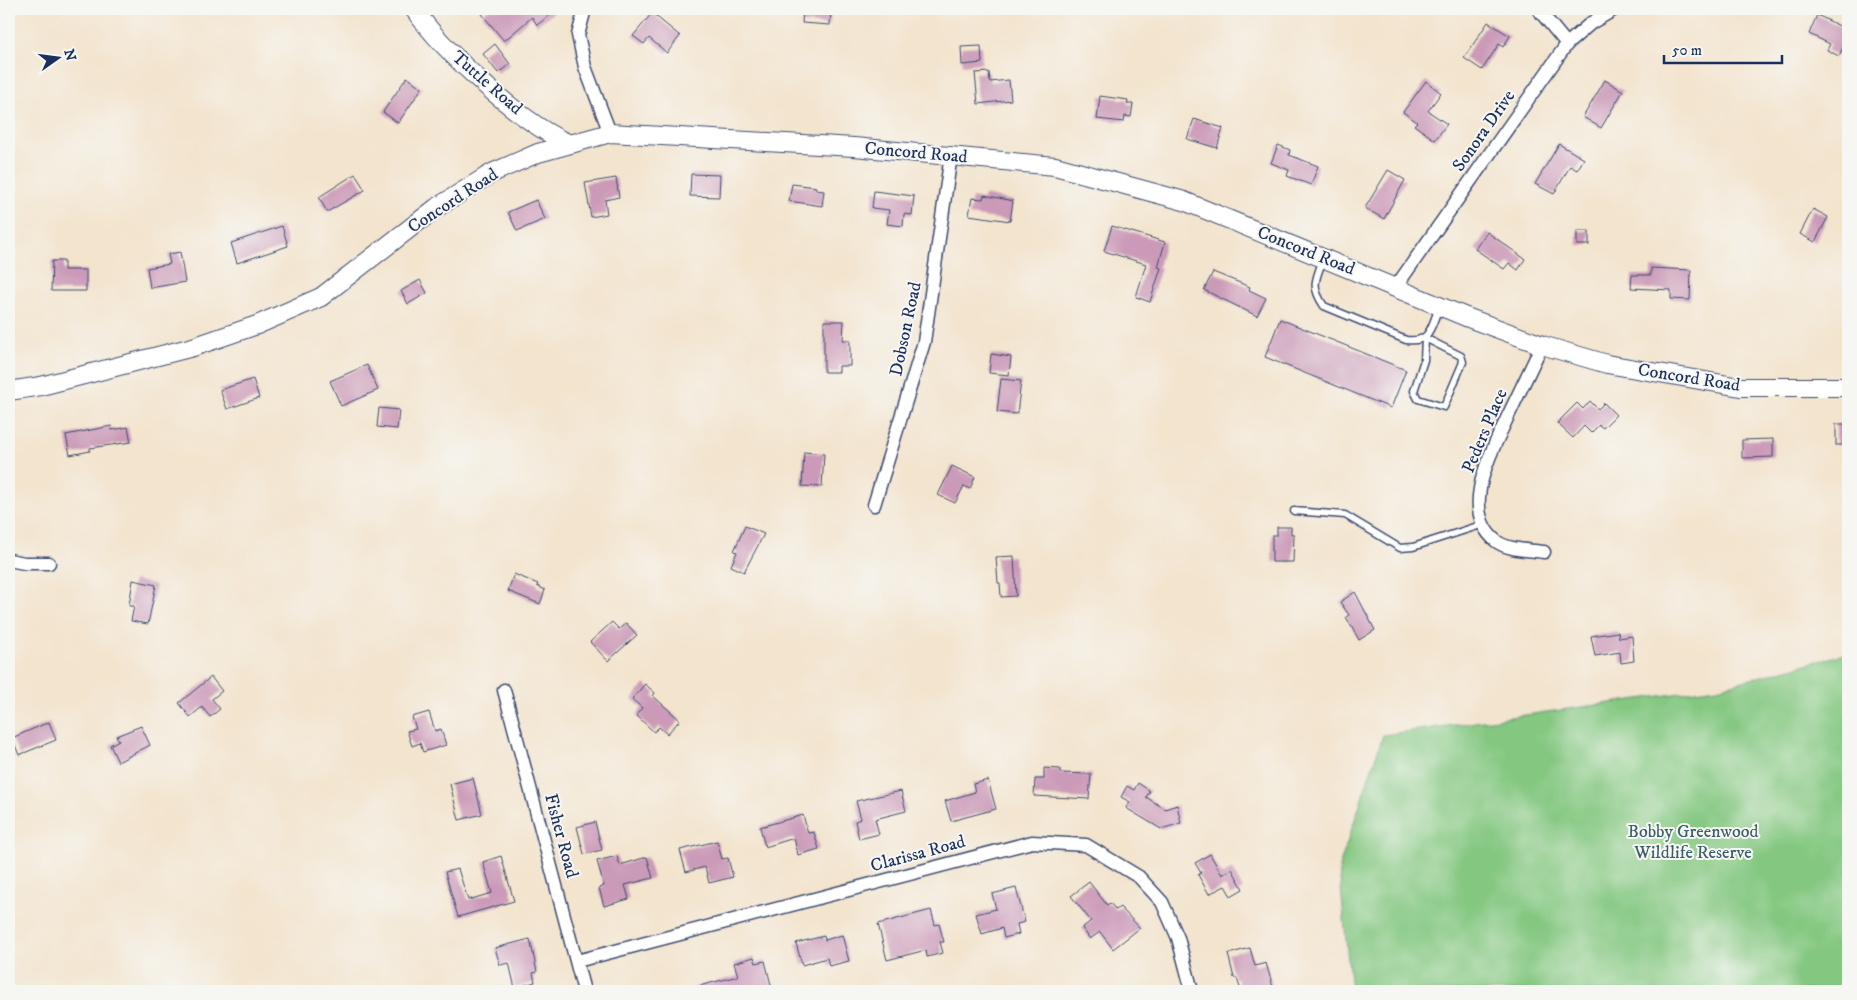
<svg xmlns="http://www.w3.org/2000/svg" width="1857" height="1000" font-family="'IM FELL DW Pica',serif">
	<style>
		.green { fill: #83c780; stroke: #4f7b6f }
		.building { fill: #cb9ab8 }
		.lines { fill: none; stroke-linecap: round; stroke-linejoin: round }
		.lane-casing { stroke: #3b4a6f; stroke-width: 9 }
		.street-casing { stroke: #3b4a6f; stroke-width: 15 }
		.secondary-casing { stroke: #3b4a6f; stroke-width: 20 }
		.lane { stroke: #fff; stroke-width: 6 }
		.street { stroke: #fff; stroke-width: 12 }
		.secondary { stroke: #fff; stroke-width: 18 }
		.labels { text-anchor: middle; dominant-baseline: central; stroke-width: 4; stroke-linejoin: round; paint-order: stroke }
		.street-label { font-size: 18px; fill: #1b2f5e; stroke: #f6f6f2 }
		.park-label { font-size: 18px; fill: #3a5d68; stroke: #f6f6f2 }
	</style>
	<rect width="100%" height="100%" fill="#f6f6f2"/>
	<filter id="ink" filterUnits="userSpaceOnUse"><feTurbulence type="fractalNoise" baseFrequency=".02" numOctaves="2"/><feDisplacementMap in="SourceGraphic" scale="10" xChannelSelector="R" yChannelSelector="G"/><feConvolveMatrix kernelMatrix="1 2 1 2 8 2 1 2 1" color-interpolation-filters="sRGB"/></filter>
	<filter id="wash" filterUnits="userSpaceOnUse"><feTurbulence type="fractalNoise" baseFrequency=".0096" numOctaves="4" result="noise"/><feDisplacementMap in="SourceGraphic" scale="20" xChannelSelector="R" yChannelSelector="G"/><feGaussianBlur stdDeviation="1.12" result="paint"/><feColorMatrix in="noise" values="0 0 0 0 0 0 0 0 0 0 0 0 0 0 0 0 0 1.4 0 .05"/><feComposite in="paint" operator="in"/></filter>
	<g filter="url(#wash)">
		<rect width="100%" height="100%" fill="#f3e4ce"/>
		<!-- green -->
		<polygon class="green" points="1848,653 1848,991 1351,991 1339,867 1383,735 1717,688"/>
		<g id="blocks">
			<!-- building -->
			<g class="building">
				<polygon points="489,9 558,9 537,25 532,17 504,41 482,14"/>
				<polygon points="803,9 831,9 830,25 802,23"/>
				<polygon points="652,13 680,36 667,53 649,38 644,44 633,36"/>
				<polygon points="1817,15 1848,30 1848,37 1839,56 1827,50 1830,44 1809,34"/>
				<polygon points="1488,22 1510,36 1503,47 1499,44 1482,70 1464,58"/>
				<polygon points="495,44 510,64 498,73 483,54"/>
				<polygon points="981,46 982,63 962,65 961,47"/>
				<polygon points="989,72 990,82 1009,80 1011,100 978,104 975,73"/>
				<polygon points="407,77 422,88 398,123 383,112"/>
				<polygon points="1605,80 1623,91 1601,128 1583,117"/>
				<polygon points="1426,81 1441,93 1428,111 1447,124 1435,140 1414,125 1417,122 1403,112"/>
				<polygon points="1100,96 1128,100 1127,104 1133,104 1131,117 1125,116 1124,122 1097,119"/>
				<polygon points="1194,119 1223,128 1217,148 1187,139"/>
				<polygon points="1559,144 1584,159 1577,170 1570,166 1554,194 1535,184"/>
				<polygon points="1278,145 1290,150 1289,155 1318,166 1311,185 1287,176 1289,170 1271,163"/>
				<polygon points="1388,170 1405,180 1384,219 1365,208"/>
				<polygon points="355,174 365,190 327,212 319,197"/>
				<polygon points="691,174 720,175 719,197 690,196"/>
				<polygon points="616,178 619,197 605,200 607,214 591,217 585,183"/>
				<polygon points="792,184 816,187 816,190 824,191 822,206 789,201"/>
				<polygon points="874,191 914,196 912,215 904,214 903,226 887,224 889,210 872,208"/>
				<polygon points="984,195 1013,201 1010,221 969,215 972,198 983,199"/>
				<polygon points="536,200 545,219 517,231 508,212"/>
				<polygon points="1813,209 1828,217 1815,242 1800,234"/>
				<polygon points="282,226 288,246 237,263 231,243"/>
				<polygon points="1112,226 1165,242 1158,267 1161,268 1150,302 1136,297 1146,264 1104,251"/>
				<rect x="1577" y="231" width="12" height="14"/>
				<polygon points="1487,232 1525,259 1518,270 1509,263 1504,269 1475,249"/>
				<polygon points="180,252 185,282 150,288 147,268 170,264 168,254"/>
				<polygon points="52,261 64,261 64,270 86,270 86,291 51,291"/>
				<polygon points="1651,268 1691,270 1690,300 1671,299 1671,290 1631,288 1632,275 1651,275"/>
				<polygon points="1213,272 1250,287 1249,290 1266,298 1257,316 1204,290"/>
				<polygon points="420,280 427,293 408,304 401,291"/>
				<polygon points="1280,319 1406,370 1391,408 1265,357"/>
				<polygon points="824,321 844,321 843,340 850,340 850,366 839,366 839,372 824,372"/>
				<polygon points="991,354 1011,357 1009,375 989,373"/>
				<polygon points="367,365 378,390 341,406 330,381"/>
				<polygon points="253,379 259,398 227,409 220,390"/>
				<polygon points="1001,379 1021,381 1017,414 997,412"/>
				<polygon points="1590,401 1598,409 1604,403 1616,415 1603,428 1599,425 1591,433 1584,426 1573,438 1557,423 1577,403 1583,409"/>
				<polygon points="379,408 399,410 397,429 377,427"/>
				<rect x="1836" y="424" width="12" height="21"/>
				<polygon points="111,426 112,430 128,427 131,442 90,448 90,451 70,455 66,435"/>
				<polygon points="1773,439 1773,457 1742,458 1742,440"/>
				<polygon points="804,452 824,454 822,487 802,486"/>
				<polygon points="952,466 975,477 970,489 964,486 955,503 938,495"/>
				<polygon points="745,526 764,534 744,572 731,566 737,552 734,551"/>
				<polygon points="1277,527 1291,527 1291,534 1294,534 1293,562 1272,562 1272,535 1277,535"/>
				<polygon points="1014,556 1016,596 1001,597 1000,583 998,583 996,557"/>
				<polygon points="514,574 538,584 537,586 545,590 540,604 508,591"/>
				<polygon points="133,580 156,585 148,624 131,621 134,606 129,606"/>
				<polygon points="1355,592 1375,630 1359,640 1346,617 1349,615 1340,602"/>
				<polygon points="612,622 619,629 626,623 637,635 608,661 590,642"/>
				<polygon points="1618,632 1619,638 1632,636 1634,661 1621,663 1620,652 1595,656 1591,636"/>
				<polygon points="211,677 222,691 212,699 220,709 210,717 202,707 190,717 179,703"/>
				<polygon points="645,684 655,693 653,696 680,720 667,734 659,727 654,732 636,715 642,708 632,699"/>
				<polygon points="429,712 435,731 441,729 446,745 423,752 420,743 412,746 407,731 416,729 412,717"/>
				<polygon points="49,722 56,740 19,755 12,738"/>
				<polygon points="141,726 150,745 118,762 110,745 119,740 116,736"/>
				<polygon points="1044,768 1060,769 1060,773 1091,774 1089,799 1034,796 1035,779 1044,779"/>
				<polygon points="473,778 482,814 459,820 450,784"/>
				<polygon points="988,780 996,809 951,821 945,801 975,792 973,784"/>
				<polygon points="1138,783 1150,791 1146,797 1165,809 1177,805 1181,823 1161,829 1126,808 1130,802 1121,797 1127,786 1134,790"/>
				<polygon points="901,791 906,811 875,819 879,834 859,839 855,821 861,819 856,801"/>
				<polygon points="803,815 808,833 814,832 819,849 798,855 794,838 765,847 760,827"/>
				<polygon points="595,822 602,850 584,854 577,827"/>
				<polygon points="717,841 722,859 728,858 733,877 709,883 705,867 686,872 680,850"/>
				<polygon points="1210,854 1222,875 1232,869 1243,889 1231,896 1225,886 1209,894 1198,875 1201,873 1195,863"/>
				<polygon points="501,856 514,901 458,917 445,872 458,869 468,900 492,893 483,862"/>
				<polygon points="617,856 620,865 647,857 653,878 625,885 629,899 604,906 599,888 604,886 597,861"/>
				<polygon points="1089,882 1107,905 1110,903 1116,910 1120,907 1140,928 1113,949 1100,932 1090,939 1082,928 1091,921 1071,896"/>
				<polygon points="1016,888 1025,922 1017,924 1019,934 1004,938 1002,928 982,934 976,914 996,909 992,894"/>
				<polygon points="931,910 935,925 939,924 944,942 940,942 943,953 927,957 926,950 887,960 878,924"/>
				<polygon points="842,935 849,961 829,966 827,958 802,965 796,943 824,936 825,940"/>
				<polygon points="530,939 537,972 533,973 535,982 515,988 509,963 500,965 495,948"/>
				<polygon points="1250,948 1255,966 1266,963 1273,987 1256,991 1241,991 1237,978 1234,978 1228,954"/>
				<polygon points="754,957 756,963 765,961 772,989 763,991 695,991 695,987 738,976 734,963"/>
			</g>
		</g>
	</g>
	<g filter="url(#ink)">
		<use href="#blocks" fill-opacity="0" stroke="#3b4a6f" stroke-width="1"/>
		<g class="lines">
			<defs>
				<g id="lane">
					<path d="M1323,260C1315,280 1311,287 1324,306L1406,340C1431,343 1430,328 1439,308"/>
					<polygon points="1425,338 1461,356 1463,362 1444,407 1418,399 1414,391 1424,360"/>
					<polyline points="1294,511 1345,515 1400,548 1413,547 1484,524"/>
				</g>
				<g id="street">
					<polyline points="585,9 578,35 585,67 610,133"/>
					<polyline points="1538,9 1567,44"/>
					<polyline points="1395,288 1567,44 1591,23 1615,9"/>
					<path d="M1542,345C1531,368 1520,391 1509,414C1494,448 1457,509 1496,541C1507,550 1530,550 1544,552"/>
					<polyline points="874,505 924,342 951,155"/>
					<polyline points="9,560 24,563 49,563"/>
					<polyline points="504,690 584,991"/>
					<polyline points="577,961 1032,842 1086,845 1139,877 1162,902 1178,938 1192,991"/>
				</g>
				<g id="secondary">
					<path d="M414,9C444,52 522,124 570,144"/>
					<polyline points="9,391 41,386 193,347 257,325 321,297 436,208 492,173 538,153 610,133 854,147 1055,166 1184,201 1466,317 1542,345 1607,364 1740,387 1848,387"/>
				</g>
			</defs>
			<!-- lane casing -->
			<use href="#lane" class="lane-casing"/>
			<!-- street casing -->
			<use href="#street" class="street-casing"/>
			<!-- secondary casing -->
			<use href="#secondary" class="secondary-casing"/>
			<!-- lane -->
			<use href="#lane" class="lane"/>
			<!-- street -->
			<use href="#street" class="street"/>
			<!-- secondary -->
			<use href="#secondary" class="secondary"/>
		</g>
	</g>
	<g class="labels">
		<!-- street labels -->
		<g class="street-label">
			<text transform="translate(487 83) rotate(41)">Tuttle Road</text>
			<text transform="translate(1484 131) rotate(-55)">Sonora Drive</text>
			<text transform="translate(916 153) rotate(5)">Concord Road</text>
			<text transform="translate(453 201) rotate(-33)">Concord Road</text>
			<text transform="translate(1306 251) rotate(22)">Concord Road</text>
			<text transform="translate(906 329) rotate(-78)">Dobson Road</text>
			<text transform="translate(1689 378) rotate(9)">Concord Road</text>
			<text transform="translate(1485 431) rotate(-67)">Peders Place</text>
			<text transform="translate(561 836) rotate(75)">Fisher Road</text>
			<text transform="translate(918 854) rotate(-15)">Clarissa Road</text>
		</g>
		<!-- park labels -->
		<g class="park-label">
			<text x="1693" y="832">Bobby Greenwood<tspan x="1693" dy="21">Wildlife Reserve</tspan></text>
		</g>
	</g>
	<!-- margin -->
	<rect width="1857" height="1000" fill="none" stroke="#f6f6f2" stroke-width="30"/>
	<!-- north arrow -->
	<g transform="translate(58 58) rotate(76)" stroke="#f6f6f2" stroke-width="4" paint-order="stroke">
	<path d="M0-4L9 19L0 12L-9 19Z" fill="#1b2f5e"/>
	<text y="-8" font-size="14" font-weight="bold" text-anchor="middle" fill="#1b2f5e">N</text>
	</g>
	<!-- scale -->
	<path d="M1664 55v8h118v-8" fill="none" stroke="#1b2f5e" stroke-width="2.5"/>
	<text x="1672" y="55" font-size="15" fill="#1b2f5e" stroke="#f6f6f2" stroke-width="4" paint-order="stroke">50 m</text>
</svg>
